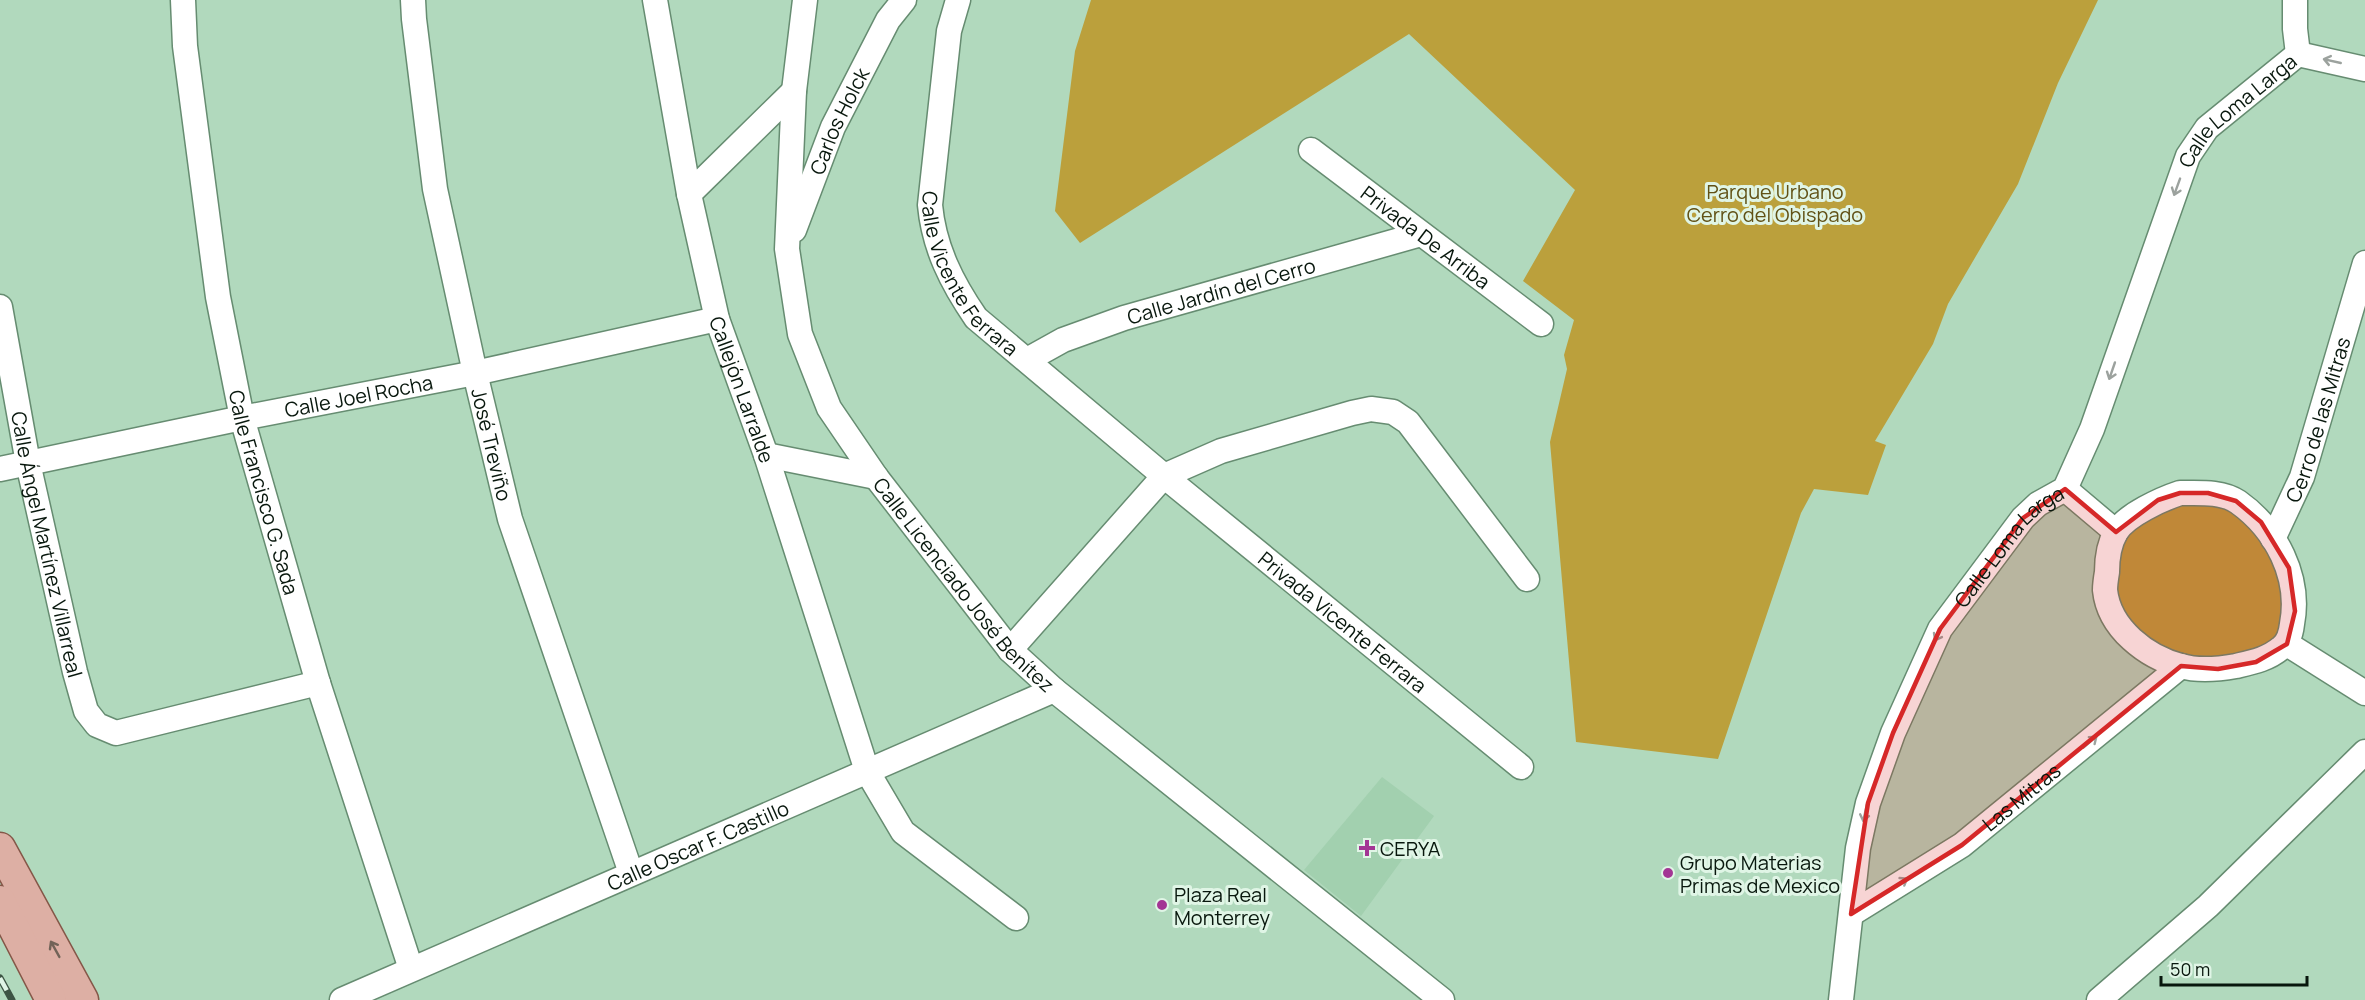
<svg xmlns="http://www.w3.org/2000/svg" width="2365" height="1000" font-family="Manrope,sans-serif">
	<style>
		.built { fill: #a2d0af }
		.green { fill: #bba03c }
		.lines { fill: none; stroke-linecap: round; stroke-linejoin: round }
		.minor-casing { stroke: #668c71; stroke-width: 27 }
		.major-casing { stroke: #845748; stroke-width: 33 }
		.minor { stroke: #fff; stroke-width: 24 }
		.major { stroke: #ddafa4; stroke-width: 30 }
		.rail-casing { stroke: #3d5444; stroke-width: 7 }
		.rail { stroke: #e0f5e6; stroke-width: 4.5; stroke-dasharray: 14; stroke-linecap: butt }
		.oneway { stroke: #9ca29e }
		.oneway2 { stroke: #726358 }
		.marked { fill: #d62828; fill-opacity: 0.2; stroke: #d62828; stroke-width: 4.5; stroke-linejoin: round }
		.poi-dot { fill: #a33594; stroke: #e0f5e6; stroke-width: 2 }
		.labels { text-anchor: middle; dominant-baseline: central; stroke-width: 6; stroke-linejoin: round; paint-order: stroke }
		.street-label { font-size: 20px; fill: #08170d; stroke: #e0f5e6 }
		.park-label { font-size: 20px; fill: #615115; stroke: #e0f5e6 }
		.poi-label { font-size: 20px; fill: #08170d; stroke: #e0f5e6; text-anchor: start }
	</style>
	<rect width="100%" height="100%" fill="#b1d9bd"/>
	<!-- built -->
	<polygon class="built" points="1382,777 1434,816 1361,916 1304,870"/>
	<!-- green -->
	<g class="green">
		<polygon points="1091,0 2098,0 2058,83 2018,184 1948,304 1933,344 1875,441 1886,445 1868,495 1814,489 1801,513 1718,759 1576,742 1550,442 1567,369 1564,355 1574,320 1523,281 1575,190 1409,34 1080,243 1055,211 1075,51"/>
		<polygon points="2158,500 2236,501 2289,568 2287,644 2218,669 2127,635 2108,556"/>
	</g>
	<g class="lines">
		<defs>
			<g id="minor">
				<path id="s1" d="M183,0L185,46L218,297L242,418L318,683L411,969"/>
				<path id="s2" d="M413,0L414,19L435,189L475,373L510,519L631,873"/>
				<path id="s3" d="M655,0L689,194L717,319L766,455L867,771L903,832L1016,918"/>
				<path id="s4" d="M805,0L794,91L787,249L800,334L829,408L876,477L1010,650L1054,690L1442,1000"/>
				<path id="s5" d="M958,0L949,31L930,205C934,248 952,283 976,318L1164,476L1521,767"/>
				<polyline points="2295,0 2295,29 2298,54"/>
				<polyline points="2298,54 2365,69"/>
				<path id="s6" d="M1311,150L1541,324"/>
				<polyline points="689,194 794,91"/>
				<path id="s7" d="M794,230L833,127L888,20L904,0"/>
				<path id="s8" d="M0,307L28,463L75,672L86,711L97,725L116,733L318,683"/>
				<path id="s9" d="M1027,360L1063,340L1124,318L1421,234"/>
				<polyline points="766,455 876,477"/>
				<path id="s10" d="M0,469L242,418L475,373L717,319"/>
				<polyline points="2065,489 2116,532"/>
				<path d="M2180,493C2199,493 2222,491 2238,502C2276,529 2301,577 2292,624C2291,633 2289,642 2281,648C2268,659 2253,662 2236,666C2219,669 2198,671 2181,666C2147,657 2109,629 2105,590C2105,584 2106,578 2107,572C2107,559 2109,544 2116,532C2126,515 2162,499 2180,493Z"/>
				<path id="s11" d="M2273,539L2302,477L2365,263"/>
				<polyline points="2287,644 2365,693"/>
				<polyline points="1010,650 1164,476 1221,451 1352,413 1371,409 1393,412 1408,422 1527,579"/>
				<path id="s12" d="M1851,914L1962,845L2181,666"/>
				<path id="s13" d="M342,1000L1054,690"/>
				<path id="s14" d="M1841,1000L1858,848L1868,803L1893,733L1940,629L2023,518L2038,504L2065,489L2092,429L2188,156L2207,128L2298,54"/>
				<polyline points="2099,1000 2208,906 2365,752"/>
			</g>
			<g id="major">
				<polyline points="0,848 83,1000"/>
				<polyline points="0,901 51,1000"/>
			</g>
		</defs>
		<!-- minor casing -->
		<use href="#minor" class="minor-casing"/>
		<!-- major casing -->
		<use href="#major" class="major-casing"/>
		<!-- minor -->
		<use href="#minor" class="minor"/>
		<!-- major -->
		<use href="#major" class="major"/>
		<defs>
			<polyline id="rail" points="0,978 12,1000"/>
		</defs>
		<!-- rail casing -->
		<use href="#rail" class="rail-casing"/>
		<!-- rail -->
		<use href="#rail" class="rail"/>
	</g>
	<!-- one-way arrows -->
	<defs><path id="oneway-shaft" d="M-6 0H5M1.5-3L5.5 0L1.5 3" fill="none" stroke-width="1.6" stroke-linecap="round" stroke-linejoin="round" transform="scale(1.5)"/></defs>
	<g class="oneway">
		<use href="#oneway-shaft" transform="translate(2332 61) rotate(-167)"/>
		<use href="#oneway-shaft" transform="translate(2177 187) rotate(110)"/>
		<use href="#oneway-shaft" transform="translate(2112 371) rotate(109)"/>
		<use href="#oneway-shaft" transform="translate(1939 633) rotate(118)"/>
		<use href="#oneway-shaft" transform="translate(2090 742) rotate(-40)"/>
		<use href="#oneway-shaft" transform="translate(1865 813) rotate(102)"/>
		<use href="#oneway-shaft" transform="translate(1900 883) rotate(-32)"/>
	</g>
	<use class="oneway2" href="#oneway-shaft" transform="translate(55 949) rotate(-119)"/>
	<!-- marked area -->
	<path class="marked" d="M2065,489L2116,532L2158,500L2180,493H2208L2236,501L2261,522L2289,568L2295,611L2287,644L2256,662L2218,669L2181,666L1962,845L1851,914L1868,803L1893,733L1940,629L2023,518Z"/>
	<!-- markers -->
	<g class="poi-dot">
		<path d="M1364 839h6v6h6v6h-6v6h-6v-6h-6v-6h6z"/>
		<circle cx="1668" cy="873" r="6"/>
		<circle cx="1162" cy="905" r="6"/>
	</g>
	<g class="labels">
		<!-- street labels -->
		<g class="street-label">
			<text stroke="none"><textPath href="#s14" startOffset="1000">Calle Loma Larga</textPath></text>
			<text stroke="none"><textPath href="#s7" startOffset="118">Carlos Holck</textPath></text>
			<text stroke="none"><textPath href="#s6" startOffset="144">Privada De Arriba</textPath></text>
			<text stroke="none"><textPath href="#s5" startOffset="288">Calle Vicente Ferrara</textPath></text>
			<text stroke="none"><textPath href="#s9" startOffset="207">Calle Jardín del Cerro</textPath></text>
			<text stroke="none"><textPath href="#s3" startOffset="400">Callejón Larralde</textPath></text>
			<text stroke="none"><textPath href="#s10" startOffset="366">Calle Joel Rocha</textPath></text>
			<text stroke="none"><textPath href="#s11" startOffset="128">Cerro de las Mitras</textPath></text>
			<text stroke="none"><textPath href="#s2" startOffset="452">José Treviño</textPath></text>
			<text stroke="none"><textPath href="#s1" startOffset="500">Calle Francisco G. Sada</textPath></text>
			<text stroke="none"><textPath href="#s8" startOffset="242">Calle Ángel Martínez Villarreal</textPath></text>
			<text stroke="none"><textPath href="#s14" startOffset="496">Calle Loma Larga</textPath></text>
			<text stroke="none"><textPath href="#s4" startOffset="638">Calle Licenciado José Benítez</textPath></text>
			<text stroke="none"><textPath href="#s5" startOffset="807">Privada Vicente Ferrara</textPath></text>
			<text stroke="none"><textPath href="#s12" startOffset="207">Las Mitras</textPath></text>
			<text stroke="none"><textPath href="#s13" startOffset="388">Calle Oscar F. Castillo</textPath></text>
		</g>
		<!-- park labels -->
		<g class="park-label">
			<text x="1775" y="191">Parque Urbano<tspan x="1775" dy="23">Cerro del Obispado</tspan></text>
		</g>
		<!-- poi labels -->
		<g class="poi-label">
			<text x="1380" y="848">CERYA</text>
			<text x="1680" y="862">Grupo Materias<tspan x="1680" dy="23">Primas de Mexico</tspan></text>
			<text x="1174" y="894">Plaza Real<tspan x="1174" dy="23">Monterrey</tspan></text>
		</g>
	</g>
	<!-- scale -->
	<path d="M2161 976v9h146v-9" fill="none" stroke="#08170d" stroke-width="3"/>
	<text x="2170" y="976" font-size="18" fill="#08170d" stroke="#e0f5e6" stroke-width="4.5" paint-order="stroke">50 m</text>
</svg>
